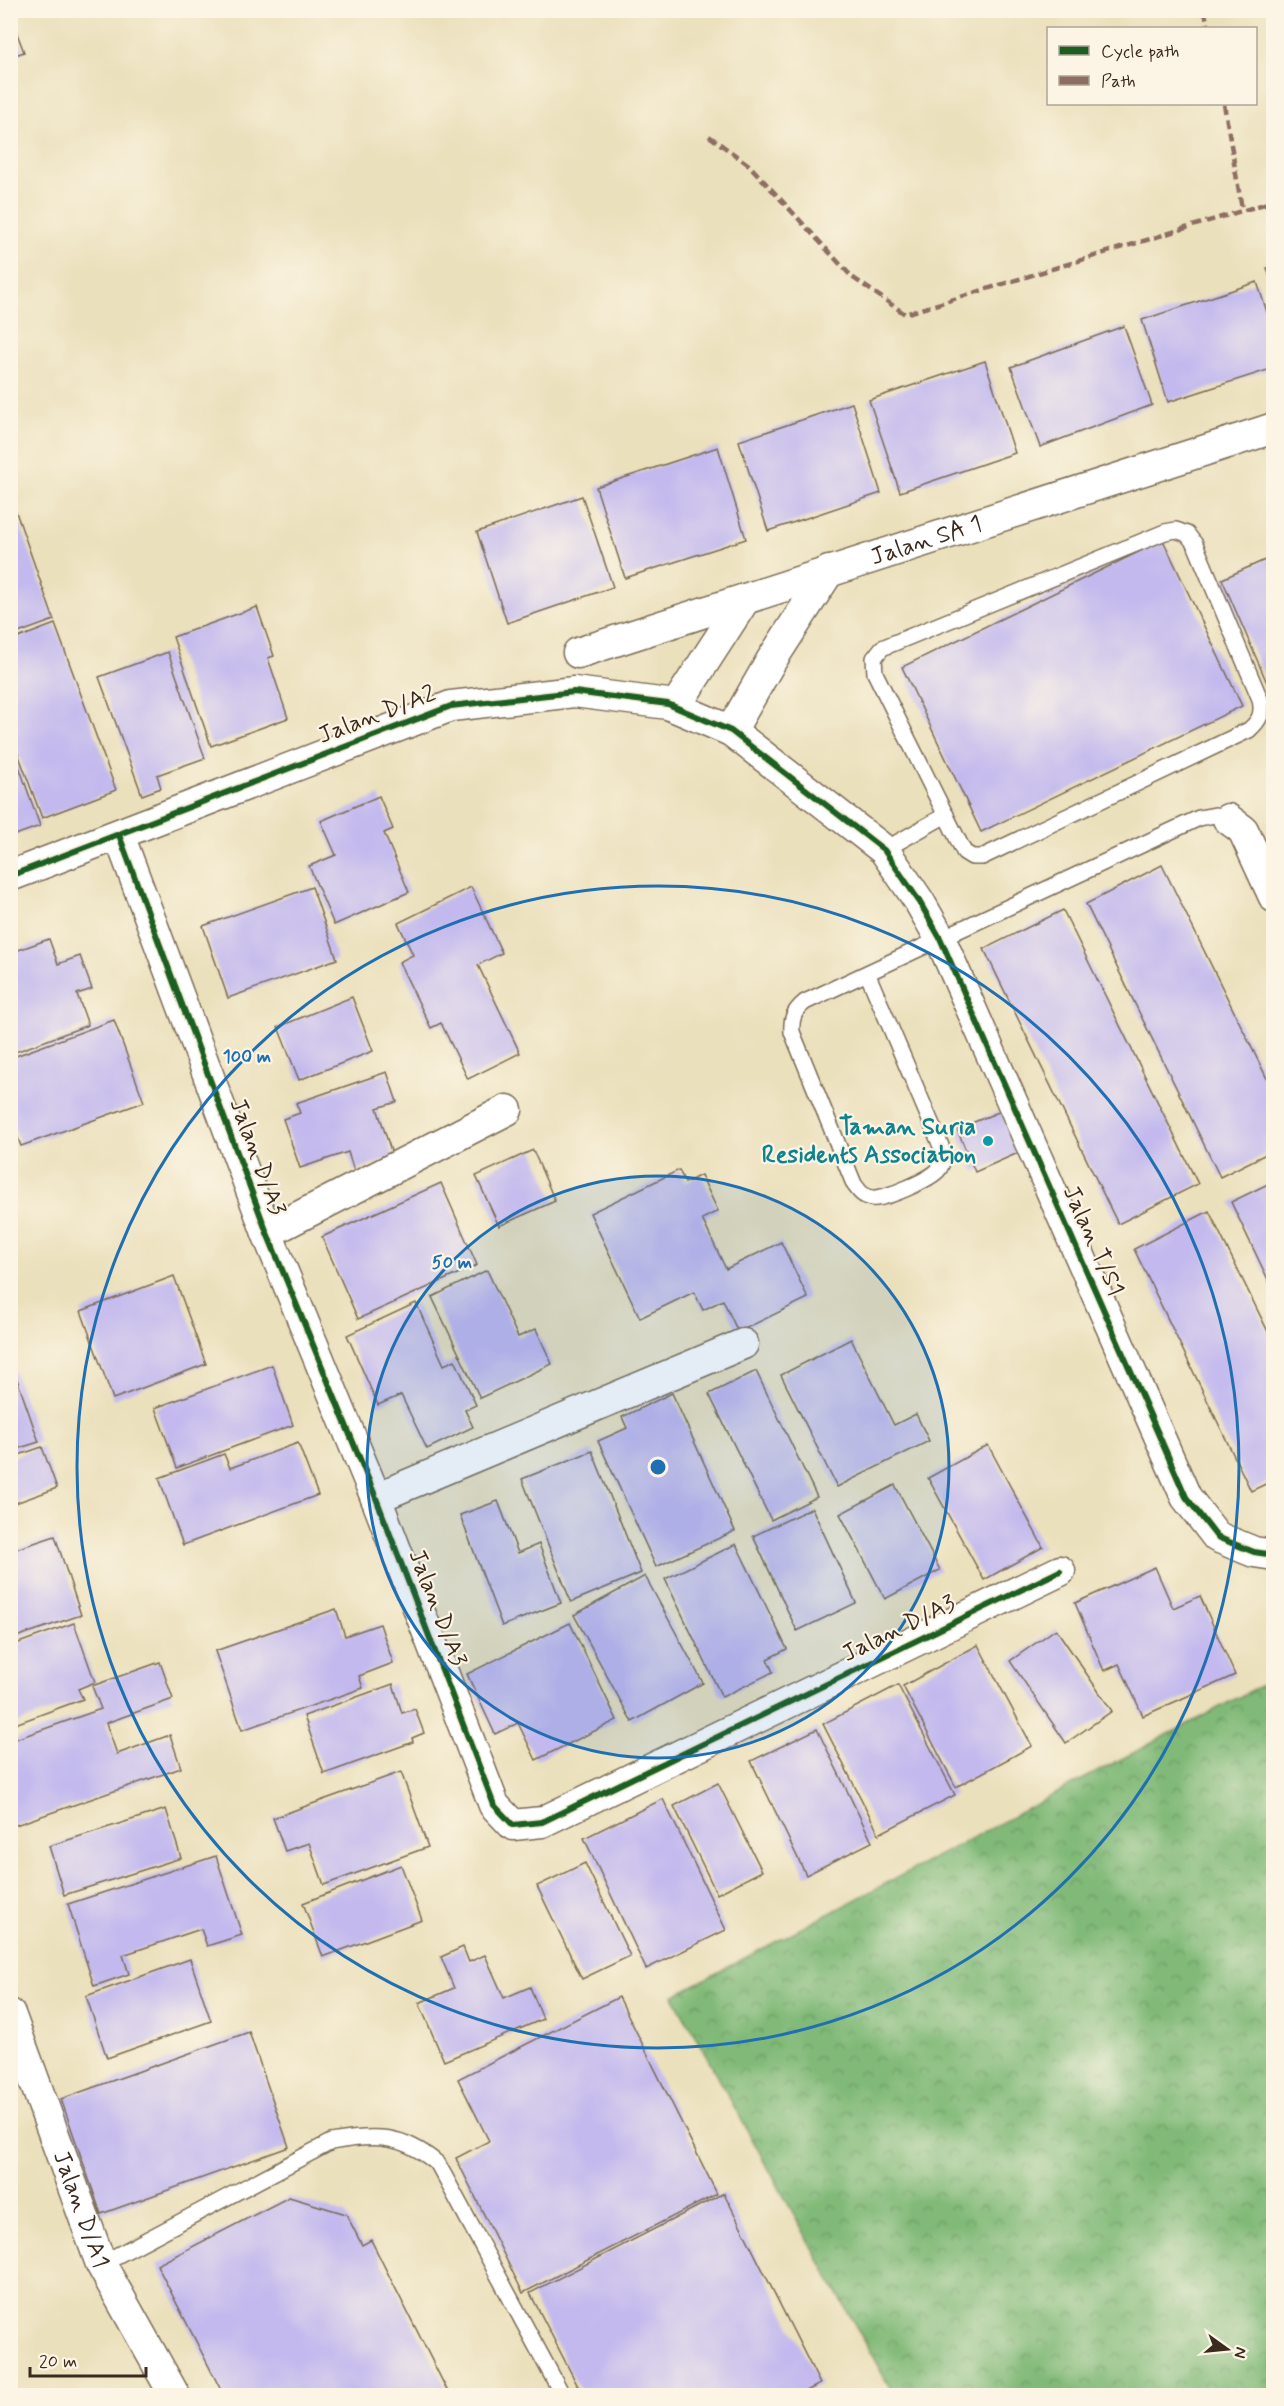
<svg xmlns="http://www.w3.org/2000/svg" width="1284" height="2406" font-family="Mynerve,sans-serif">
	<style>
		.forest { fill: url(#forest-crowns); stroke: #5e724b; stroke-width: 1.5 }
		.building { fill: #c3b9ee }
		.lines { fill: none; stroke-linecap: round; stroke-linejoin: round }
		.lane-casing { stroke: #796a55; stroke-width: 18 }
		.street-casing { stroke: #796a55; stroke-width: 33 }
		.lane { stroke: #fff; stroke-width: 15 }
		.street { stroke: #fff; stroke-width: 30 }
		.quiet { stroke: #8d6e63; stroke-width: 4.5; stroke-dasharray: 9 4.5; stroke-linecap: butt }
		.cycleway-casing { stroke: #fcf5e5; stroke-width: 10 }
		.cycleway { stroke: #1b5e20; stroke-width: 6 }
		.ring { fill: none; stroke: #1f6fb2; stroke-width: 3 }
		.culture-dot { fill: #0f9aa8; stroke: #fcf5e5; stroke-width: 2 }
		.labels { text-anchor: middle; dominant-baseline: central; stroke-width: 4.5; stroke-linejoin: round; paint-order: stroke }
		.street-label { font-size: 24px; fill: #3b2a1e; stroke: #fcf5e5 }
		.culture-label { font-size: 24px; font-weight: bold; fill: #0d838f; stroke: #fcf5e5; text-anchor: end }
		.centre { fill: #1f6fb2; stroke: #fcf5e5; stroke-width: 3 }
		.ring-label { font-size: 18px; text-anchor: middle; font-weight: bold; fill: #1f6fb2; stroke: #fcf5e5; stroke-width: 4.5; stroke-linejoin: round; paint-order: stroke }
	</style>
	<defs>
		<pattern id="forest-crowns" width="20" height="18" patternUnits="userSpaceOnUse" patternTransform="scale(1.5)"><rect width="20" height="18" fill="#81ba78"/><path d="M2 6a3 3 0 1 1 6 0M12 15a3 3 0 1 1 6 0" fill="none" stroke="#6b9762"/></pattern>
	</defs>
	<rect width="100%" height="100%" fill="#fcf5e5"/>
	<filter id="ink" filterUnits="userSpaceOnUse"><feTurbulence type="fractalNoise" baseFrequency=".0167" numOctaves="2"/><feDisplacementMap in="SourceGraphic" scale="12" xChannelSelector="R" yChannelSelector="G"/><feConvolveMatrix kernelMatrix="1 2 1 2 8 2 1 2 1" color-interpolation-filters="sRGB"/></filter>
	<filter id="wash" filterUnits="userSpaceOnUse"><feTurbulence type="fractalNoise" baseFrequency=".008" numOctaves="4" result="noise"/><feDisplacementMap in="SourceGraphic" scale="24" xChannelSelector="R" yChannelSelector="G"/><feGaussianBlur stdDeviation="1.35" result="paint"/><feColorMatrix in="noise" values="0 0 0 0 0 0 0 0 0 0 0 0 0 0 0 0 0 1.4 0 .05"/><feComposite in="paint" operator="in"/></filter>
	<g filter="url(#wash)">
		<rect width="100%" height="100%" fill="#ebe0bc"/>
		<!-- forest -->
		<polygon class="forest" points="1273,1679 1273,2395 894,2395 673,1996"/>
		<g id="blocks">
			<!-- building -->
			<g class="building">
				<polygon points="10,15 24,52 10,57"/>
				<polygon points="1274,266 1274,287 1273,287 1267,268"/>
				<polygon points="1257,282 1274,333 1274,368 1168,402 1142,320"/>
				<polygon points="1124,326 1152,405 1040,447 1011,367"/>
				<polygon points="985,361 1015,453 900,492 869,400"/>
				<polygon points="852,403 881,493 768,531 739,441"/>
				<polygon points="718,447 746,539 625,578 596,487"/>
				<polygon points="582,496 613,587 507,623 477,532"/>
				<polygon points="16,512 54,620 10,636 10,514"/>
				<polygon points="1163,540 1242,706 981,832 902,667"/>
				<polygon points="1274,556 1274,699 1222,579"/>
				<polygon points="257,607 274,656 268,658 288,718 211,746 173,637"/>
				<polygon points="55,624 116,790 42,818 10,732 10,641"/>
				<polygon points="168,652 205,758 157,775 161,788 142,795 99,677"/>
				<polygon points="13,749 40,826 10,837 10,750"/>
				<polygon points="379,796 393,829 384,833 409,892 334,925 309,866 336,855 321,821"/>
				<polygon points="1162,865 1274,1093 1274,1150 1220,1177 1086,904"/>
				<polygon points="312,887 337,959 228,998 203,926"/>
				<polygon points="471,887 502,953 478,965 520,1053 468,1079 441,1023 431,1028 399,962 413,955 398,923"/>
				<polygon points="1063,910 1198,1184 1118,1224 984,949"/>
				<polygon points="49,939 58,964 80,956 92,989 77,994 88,1025 10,1054 10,953"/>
				<polygon points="352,997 373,1051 299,1080 278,1027"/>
				<polygon points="114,1020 144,1102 21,1146 10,1117 10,1058"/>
				<polygon points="387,1072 397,1102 377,1108 393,1157 354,1171 348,1152 300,1168 283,1119 300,1113 296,1103"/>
				<polygon points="1001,1111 1018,1153 975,1172 957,1129"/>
				<polygon points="533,1150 555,1201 499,1226 476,1176"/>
				<polygon points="679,1170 685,1183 701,1175 718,1211 702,1219 726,1269 781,1242 808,1298 738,1332 723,1300 703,1310 694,1292 640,1318 590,1213"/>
				<polygon points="1274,1181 1274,1292 1231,1202"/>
				<polygon points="441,1183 477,1265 358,1319 322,1237"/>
				<polygon points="1209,1211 1274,1344 1274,1480 1251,1491 1134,1249"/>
				<polygon points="487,1270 518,1337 536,1329 552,1364 480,1398 432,1297"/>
				<polygon points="174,1276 206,1364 113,1399 81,1311"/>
				<polygon points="416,1303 444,1365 455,1360 476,1405 465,1410 473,1427 427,1449 401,1395 378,1405 347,1335"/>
				<polygon points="851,1339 894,1425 916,1414 929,1441 837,1487 781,1375"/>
				<polygon points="12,1365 39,1442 10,1451 10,1366"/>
				<polygon points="272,1365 293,1425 177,1468 155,1408"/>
				<polygon points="756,1371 817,1497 771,1520 709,1394"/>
				<polygon points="672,1393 735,1531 656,1567 598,1441 627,1428 622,1417"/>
				<polygon points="298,1443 318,1495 183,1545 159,1478 224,1454 230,1468"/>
				<polygon points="988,1445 1043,1547 984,1580 928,1478"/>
				<polygon points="42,1447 57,1488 10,1505 10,1458"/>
				<polygon points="592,1451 641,1573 571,1602 522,1479"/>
				<polygon points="895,1485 940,1570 885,1599 840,1514"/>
				<polygon points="498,1501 518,1553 539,1544 561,1603 502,1626 460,1515"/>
				<polygon points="812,1508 856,1603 797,1631 753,1536"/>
				<polygon points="55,1536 81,1615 10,1639 10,1551"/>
				<polygon points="736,1544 787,1649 767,1659 773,1672 722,1697 665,1579"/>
				<polygon points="1155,1567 1173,1608 1200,1596 1235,1675 1143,1716 1119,1664 1104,1671 1075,1603"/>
				<polygon points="645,1576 703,1683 632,1722 574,1615"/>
				<polygon points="336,1609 345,1636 380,1624 393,1663 359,1676 363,1688 242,1730 215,1651"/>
				<polygon points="74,1623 95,1682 78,1689 83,1699 10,1726 10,1646"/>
				<polygon points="570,1623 617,1720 536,1760 518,1723 495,1734 467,1674"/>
				<polygon points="1056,1629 1112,1711 1066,1743 1010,1661"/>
				<polygon points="978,1645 1032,1746 956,1787 903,1686"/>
				<polygon points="160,1662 173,1699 106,1723 117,1754 170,1735 181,1768 10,1827 10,1741 101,1709 92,1686"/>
				<polygon points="393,1684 402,1713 415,1709 424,1733 412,1738 413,1742 324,1774 304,1716"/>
				<polygon points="898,1685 955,1795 879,1834 823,1724"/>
				<polygon points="817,1729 872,1842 806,1875 751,1761"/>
				<polygon points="401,1772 428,1847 324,1885 309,1843 285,1851 273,1818"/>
				<polygon points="718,1783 762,1871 717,1894 674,1806"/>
				<polygon points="663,1799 726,1930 646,1969 584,1838"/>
				<polygon points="166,1809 181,1858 64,1895 49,1846"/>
				<polygon points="216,1856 242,1935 207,1946 201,1929 123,1955 129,1974 94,1986 68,1904"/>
				<polygon points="585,1863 630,1956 582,1979 537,1886"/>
				<polygon points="401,1865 422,1920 323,1957 303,1903"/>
				<polygon points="463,1947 469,1962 485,1955 504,1998 530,1987 543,2019 444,2061 419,2003 454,1988 441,1957"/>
				<polygon points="190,1959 211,2021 107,2058 86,1996"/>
				<polygon points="619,1997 717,2194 523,2293 456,2158 489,2141 458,2079"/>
				<polygon points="249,2032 289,2147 101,2214 61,2099"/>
				<polygon points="724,2193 820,2384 797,2396 583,2396 530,2293"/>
				<polygon points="289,2197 346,2214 362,2245 371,2240 450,2396 224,2396 157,2265"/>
			</g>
		</g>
	</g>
	<g filter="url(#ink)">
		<use href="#blocks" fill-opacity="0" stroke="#796a55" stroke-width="1.5"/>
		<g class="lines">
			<defs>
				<g id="lane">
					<path d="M1176,530L1187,534L1195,544L1260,699C1263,714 1260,720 1249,730L982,857H972L964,852L875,673L874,658L882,648L1165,532Z"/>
					<polyline points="884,850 946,815"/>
					<path d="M868,975L941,1146C942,1154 944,1162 939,1169C932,1179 884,1200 872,1198C863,1197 859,1191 854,1184L792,1032C791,1018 794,1011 805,1002L1199,818L1215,815L1228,819"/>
					<path d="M101,2264L331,2142C376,2134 403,2134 438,2164L563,2396"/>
				</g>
				<g id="street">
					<path id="s1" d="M578,653L1274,428"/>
					<polyline points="675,707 745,599"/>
					<polyline points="731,731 771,661 829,571"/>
					<polyline points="1228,819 1243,830 1274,897"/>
					<polyline points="119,835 267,1233 376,1498 494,1805 513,1825 542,1822 1060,1571"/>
					<polyline points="10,876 451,706 574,692 668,704 731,731 884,850 919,901 940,938 1186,1497 1217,1537 1254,1552 1274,1555"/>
					<polyline points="267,1233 507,1110"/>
					<polyline points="376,1498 743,1344"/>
					<path id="s2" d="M10,2014L101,2264L175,2396"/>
				</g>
			</defs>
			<!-- lane casing -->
			<use href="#lane" class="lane-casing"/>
			<!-- street casing -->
			<use href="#street" class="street-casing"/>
			<!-- lane -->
			<use href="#lane" class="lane"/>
			<!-- street -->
			<use href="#street" class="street"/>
			<!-- quiet -->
			<g class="quiet">
				<polyline points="1204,10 1209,28"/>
				<polyline points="1224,104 1242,209"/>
				<polyline points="709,136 749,165 852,277 905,314 1274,201"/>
			</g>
			<defs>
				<g id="cycleway">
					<polyline points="119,835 267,1233 376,1498 494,1805 513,1825 542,1822 1060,1571"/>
					<polyline points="10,876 451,706 574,692 668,704 731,731 884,850 919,901 940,938 1186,1497 1217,1537 1254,1552 1274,1555"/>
				</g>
			</defs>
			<!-- cycleway casing -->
			<use href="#cycleway" class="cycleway-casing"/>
			<!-- cycleway -->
			<use href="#cycleway" class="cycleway"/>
		</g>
	</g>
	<!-- distance rings -->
	<circle cx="658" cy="1467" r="291" fill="#1f6fb2" fill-opacity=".12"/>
	<g class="ring">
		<circle cx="658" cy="1467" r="291"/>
		<circle cx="658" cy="1467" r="581"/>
	</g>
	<!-- markers -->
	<circle class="culture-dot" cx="988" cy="1141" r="6"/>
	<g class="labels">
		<!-- street labels -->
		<g class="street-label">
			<text stroke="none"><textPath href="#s1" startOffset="366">Jalan SA 1</textPath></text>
			<text transform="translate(377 715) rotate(-21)">Jalan D/A2</text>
			<text transform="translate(257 1157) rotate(70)">Jalan D/A3</text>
			<text transform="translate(1093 1241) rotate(66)">Jalan T/S1</text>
			<text transform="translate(437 1608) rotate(69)">Jalan D/A3</text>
			<text transform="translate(899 1629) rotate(-26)">Jalan D/A3</text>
			<text stroke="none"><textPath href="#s2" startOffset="208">Jalan D/A1</textPath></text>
		</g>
		<!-- culture labels -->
		<g class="culture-label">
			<text x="976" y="1127">Taman Suria<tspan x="976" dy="28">Residents Association</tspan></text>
		</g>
	</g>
	<circle cx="658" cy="1467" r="9" class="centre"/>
	<g class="ring-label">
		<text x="247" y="1062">100 m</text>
		<text x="452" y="1268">50 m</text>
	</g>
	<!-- margin -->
	<rect width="1284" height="2406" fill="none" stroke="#fcf5e5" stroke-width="36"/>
	<!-- legend -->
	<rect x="1047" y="27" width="210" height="78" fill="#fcf5e5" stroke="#afa495" stroke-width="1.5"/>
	<rect x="1059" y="46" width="30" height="9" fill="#1b5e20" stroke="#afa495" stroke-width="1.5"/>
	<text x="1101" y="57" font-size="18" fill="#3b2a1e">Cycle path</text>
	<rect x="1059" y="76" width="30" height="9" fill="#8d6e63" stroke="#afa495" stroke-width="1.5"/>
	<text x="1101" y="87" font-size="18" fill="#3b2a1e">Path</text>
	<!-- north arrow -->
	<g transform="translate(1227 2349) rotate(105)" stroke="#fcf5e5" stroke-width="4.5" paint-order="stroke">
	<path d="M0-4.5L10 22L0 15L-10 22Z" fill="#3b2a1e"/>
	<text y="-9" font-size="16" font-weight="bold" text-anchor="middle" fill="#3b2a1e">N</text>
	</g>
	<!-- scale -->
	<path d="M30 2367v9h116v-9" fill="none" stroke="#3b2a1e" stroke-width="3"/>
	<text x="39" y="2367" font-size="18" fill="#3b2a1e" stroke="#fcf5e5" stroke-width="4.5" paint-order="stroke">20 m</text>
</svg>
